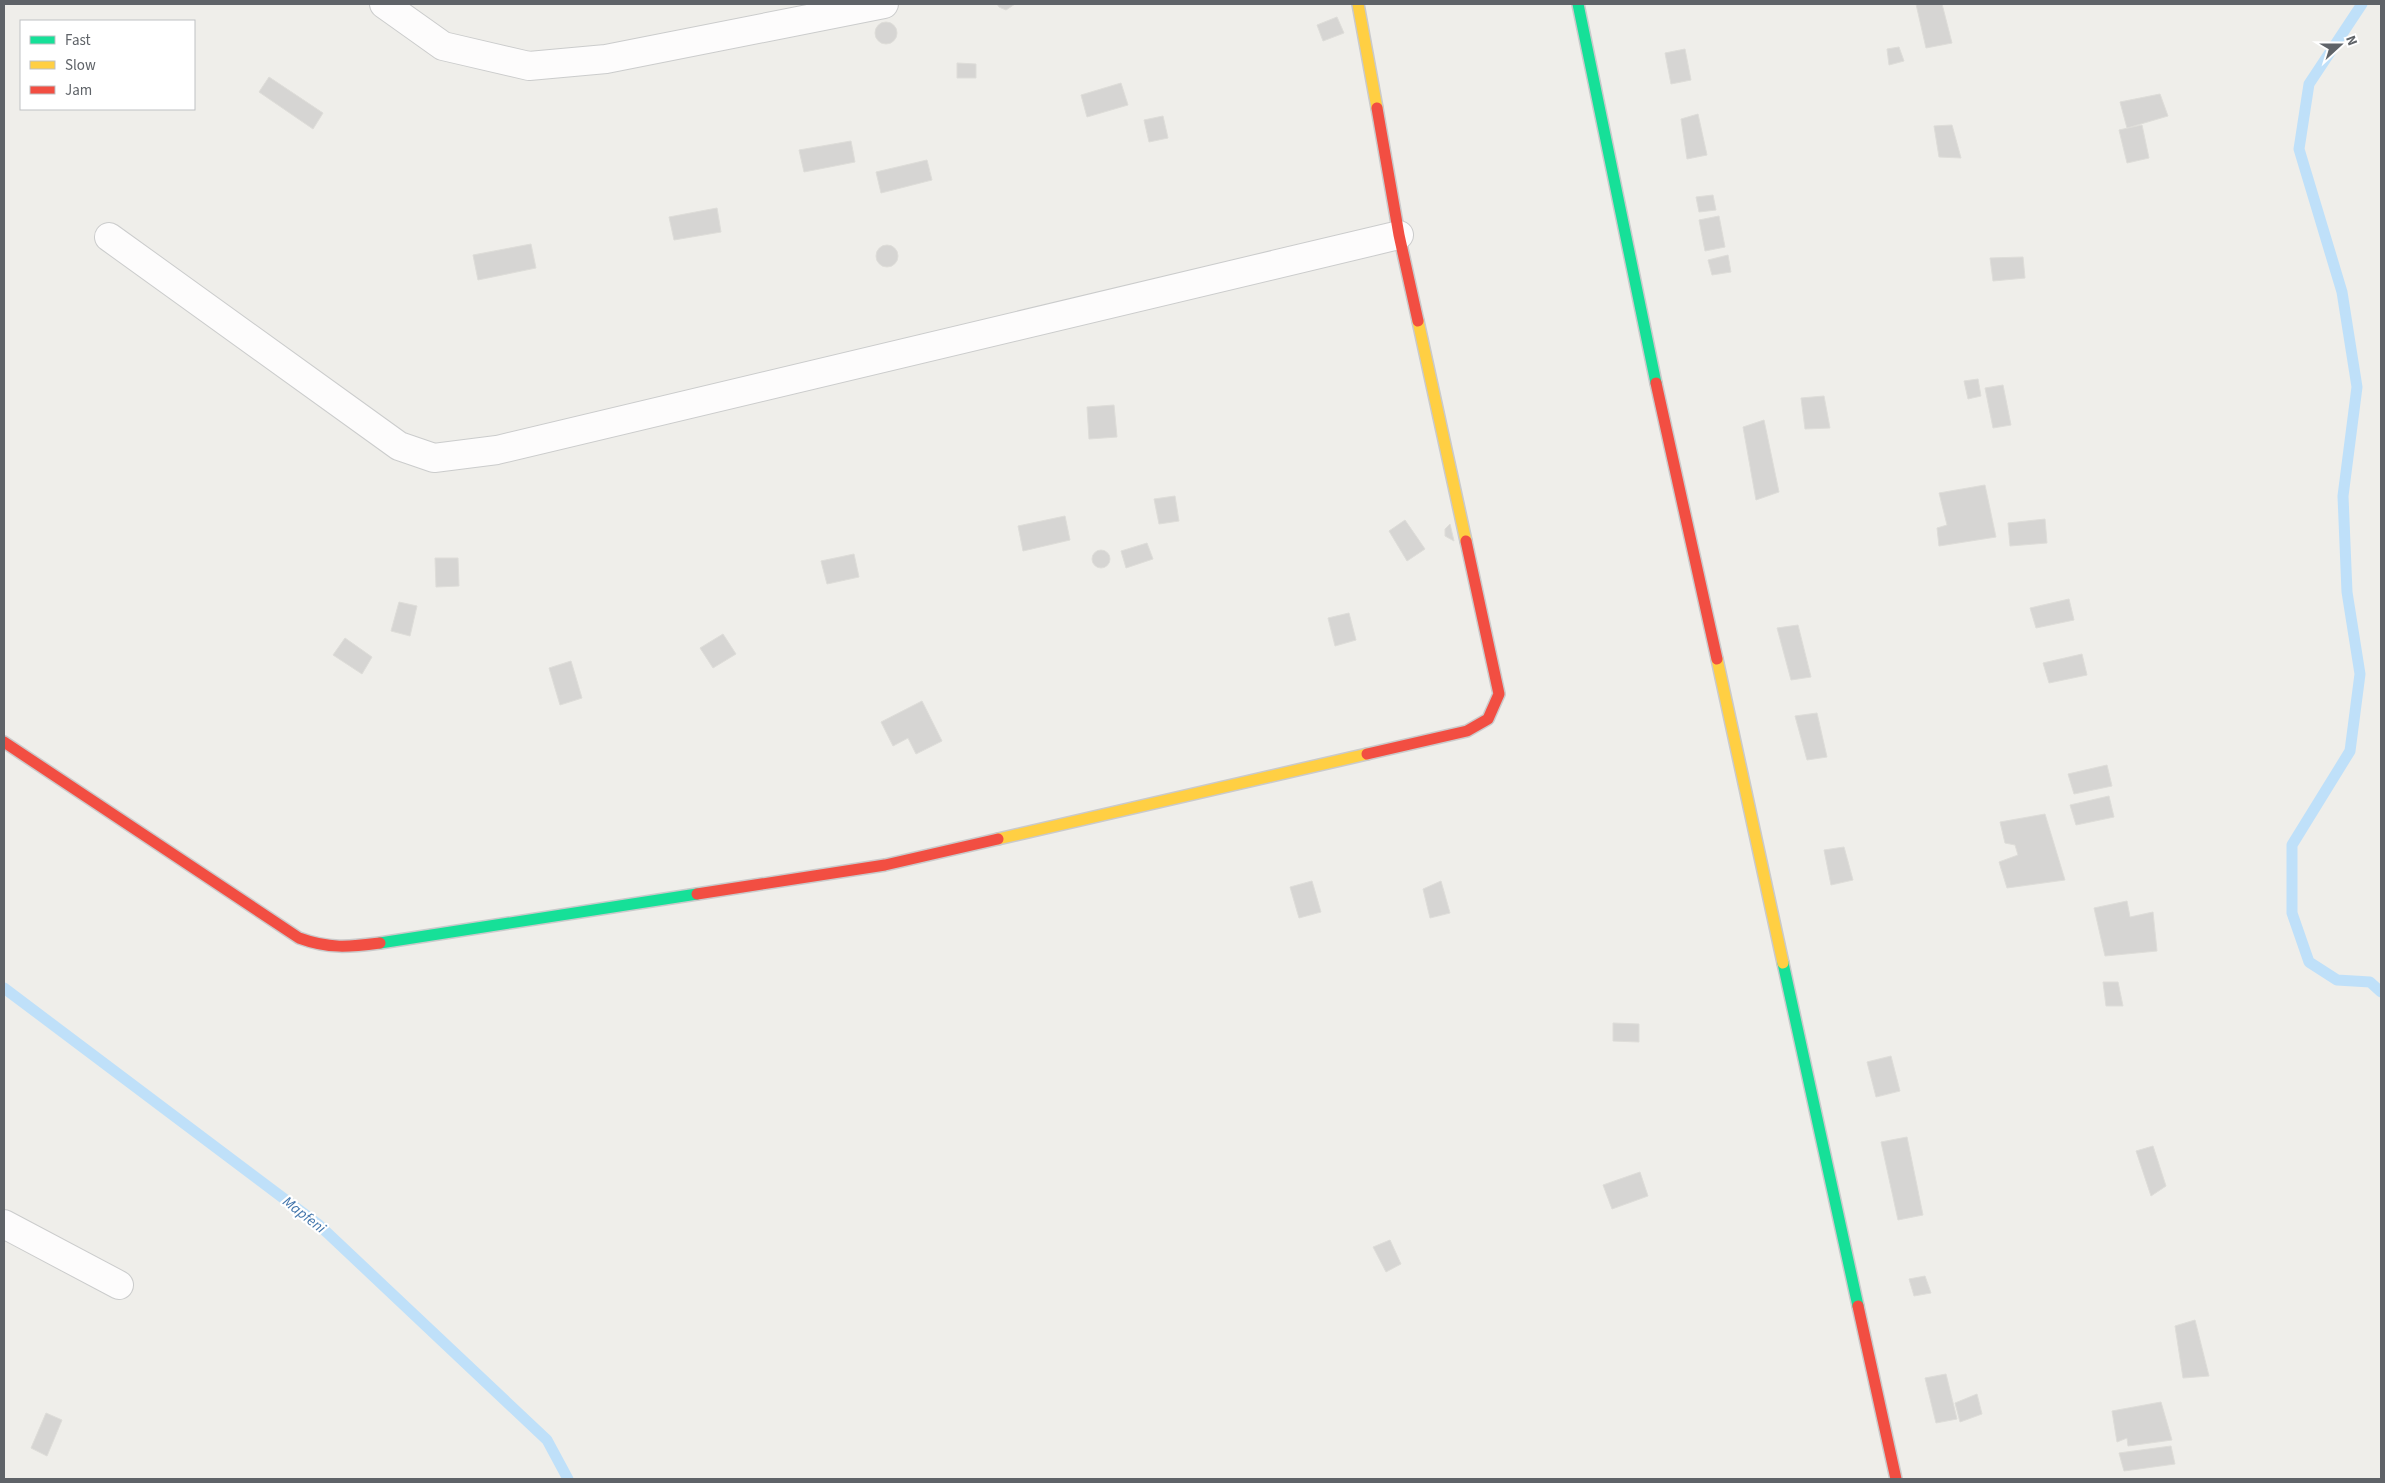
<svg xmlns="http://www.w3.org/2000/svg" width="2385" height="1483" font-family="'Source Sans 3',sans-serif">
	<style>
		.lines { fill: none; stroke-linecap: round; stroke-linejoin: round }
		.stream { stroke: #bfe0f9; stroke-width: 11 }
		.building { fill: #d6d5d3; stroke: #deddd9 }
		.street-casing { stroke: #cbcccc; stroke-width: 30 }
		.fast-casing { stroke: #cacacb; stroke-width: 14 }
		.slow-casing { stroke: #cacacb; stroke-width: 14 }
		.jam-casing { stroke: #cacacb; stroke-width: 14 }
		.street { stroke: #fdfcfc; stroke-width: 28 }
		.fast { stroke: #16e098; stroke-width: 11 }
		.slow { stroke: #ffcf43; stroke-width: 11 }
		.jam { stroke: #f24e42; stroke-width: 11 }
		.labels { text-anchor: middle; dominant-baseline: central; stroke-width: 4.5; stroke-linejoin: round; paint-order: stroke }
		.water-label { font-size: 15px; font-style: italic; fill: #4174aa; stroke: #fff }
	</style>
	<rect width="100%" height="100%" fill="#efeeea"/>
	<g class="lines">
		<!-- stream -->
		<g class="stream">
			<polyline points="2362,4 2309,84 2299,149 2342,292 2357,387 2343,496 2347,592 2360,674 2350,751 2292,845 2292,913 2309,962 2337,980 2370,982 2381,992"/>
			<polyline points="4,988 319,1225 547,1440 568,1479"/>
		</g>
	</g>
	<!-- building -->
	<g class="building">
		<polygon points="997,4 1015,4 1006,10 999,7"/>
		<polygon points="1916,4 1942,4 1952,43 1926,48"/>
		<polygon points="1337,17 1344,33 1323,41 1317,25"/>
		<circle cx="886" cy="33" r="11"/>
		<polygon points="1899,47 1904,61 1889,65 1887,49"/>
		<polygon points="1685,49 1691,80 1671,84 1665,53"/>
		<polygon points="957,63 976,64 976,78 957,78"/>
		<polygon points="269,77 323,113 313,129 259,92"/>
		<polygon points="1121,83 1128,105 1087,117 1081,95"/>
		<polygon points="2160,94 2168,116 2127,128 2120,102"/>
		<polygon points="1698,114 1707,155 1687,159 1681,119"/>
		<polygon points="1163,116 1168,138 1149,142 1144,120"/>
		<polygon points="1952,125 1961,158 1939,157 1934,126"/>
		<polygon points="2142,125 2149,158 2127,163 2119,130"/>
		<polygon points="851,141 855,162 804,172 799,150"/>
		<polygon points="927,160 932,180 881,193 876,172"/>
		<polygon points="1713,195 1716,210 1699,212 1696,197"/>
		<polygon points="717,208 721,232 674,240 669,217"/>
		<polygon points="1719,216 1725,247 1705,251 1699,220"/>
		<polygon points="531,244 536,268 478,280 473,255"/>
		<circle cx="887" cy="256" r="11"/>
		<polygon points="1728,255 1731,272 1712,275 1708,260"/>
		<polygon points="2023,257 2025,278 1993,281 1990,258"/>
		<polygon points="1978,379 1981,396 1968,399 1964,381"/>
		<polygon points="2003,385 2011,425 1993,428 1985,388"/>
		<polygon points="1824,396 1830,428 1805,429 1801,398"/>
		<polygon points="1114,405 1117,437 1089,439 1087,407"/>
		<polygon points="1764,420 1779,492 1756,500 1743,427"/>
		<polygon points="1985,485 1996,537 1939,546 1937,528 1947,525 1939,493"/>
		<polygon points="1175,496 1179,521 1159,524 1154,499"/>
		<polygon points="1065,516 1070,540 1023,551 1018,526"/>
		<polygon points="2045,519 2047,543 2010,546 2008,523"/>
		<polygon points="1405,520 1425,549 1407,561 1389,531"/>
		<polygon points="1450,524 1454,541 1445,536 1445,529"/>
		<polygon points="1147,543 1153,559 1126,568 1121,551"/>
		<circle cx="1101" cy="559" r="9"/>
		<polygon points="854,554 859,577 827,584 821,561"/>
		<polygon points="435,558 458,558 459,586 436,587"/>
		<polygon points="2069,599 2074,620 2036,628 2030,608"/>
		<polygon points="399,602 417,606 410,636 391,631"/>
		<polygon points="1349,613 1356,640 1335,646 1328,618"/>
		<polygon points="1798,625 1811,677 1791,680 1777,628"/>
		<polygon points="723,634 736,654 713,668 700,648"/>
		<polygon points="345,638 372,657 362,674 333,655"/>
		<polygon points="2082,654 2087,675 2049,683 2043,663"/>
		<polygon points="571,661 582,698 560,705 549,668"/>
		<polygon points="922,701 942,741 916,754 908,738 893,746 881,722"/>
		<polygon points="1817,713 1827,757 1807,760 1795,716"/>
		<polygon points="2107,765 2112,786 2074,794 2068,774"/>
		<polygon points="2109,796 2114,817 2076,825 2070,805"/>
		<polygon points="2045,814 2065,880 2007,888 1999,862 2018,855 2015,845 2005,843 2000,822"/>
		<polygon points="1844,847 1853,880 1831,885 1824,850"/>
		<polygon points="1312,881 1321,912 1299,918 1290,887"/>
		<polygon points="1441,881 1450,913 1430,918 1423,889"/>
		<polygon points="2127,901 2130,917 2153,912 2157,951 2105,956 2094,908"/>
		<polygon points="2103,982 2118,982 2123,1006 2106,1006"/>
		<polygon points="1613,1023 1639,1024 1639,1042 1613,1041"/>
		<polygon points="1891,1056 1900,1091 1876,1097 1867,1062"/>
		<polygon points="1907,1137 1923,1215 1898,1220 1881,1142"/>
		<polygon points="2153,1146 2166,1186 2151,1196 2136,1151"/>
		<polygon points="1640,1172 1648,1196 1612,1209 1603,1185"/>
		<polygon points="1390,1240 1401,1264 1386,1272 1373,1247"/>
		<polygon points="1925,1276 1931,1293 1914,1296 1909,1279"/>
		<polygon points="2195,1320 2209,1376 2183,1378 2175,1326"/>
		<polygon points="1946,1374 1957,1419 1936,1423 1925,1378"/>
		<polygon points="1977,1394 1982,1414 1960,1422 1955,1403"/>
		<polygon points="2161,1402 2172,1440 2128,1446 2127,1438 2117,1442 2112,1411"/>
		<polygon points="46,1413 62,1420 47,1456 31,1448"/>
		<polygon points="2171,1446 2175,1464 2124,1471 2119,1453"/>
	</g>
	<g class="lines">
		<defs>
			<g id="street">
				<polyline points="384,4 443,46 529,66 606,59 884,4"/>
				<polyline points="109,237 399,446 434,458 497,450 1399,235"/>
				<polyline points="4,1224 119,1285"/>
			</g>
			<g id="fast">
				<polyline points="1578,4 1656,383"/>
				<polyline points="380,943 697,894"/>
				<polyline points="1783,963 1858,1306"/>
			</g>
			<g id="slow">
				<polyline points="1358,4 1377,108"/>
				<polyline points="1418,321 1466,541"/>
				<polyline points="1717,659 1783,963"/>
				<polyline points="998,839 1367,754"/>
			</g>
			<g id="jam">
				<polyline points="1377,108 1399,235 1418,321"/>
				<polyline points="1656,383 1717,659"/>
				<path d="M4,742L299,938C329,949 349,947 380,943"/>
				<polyline points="1367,754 1467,731 1488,719 1499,694 1466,541"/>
				<polyline points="697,894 885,865 998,839"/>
				<polyline points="1858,1306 1896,1479"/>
			</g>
		</defs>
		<!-- street casing -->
		<use href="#street" class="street-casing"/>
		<!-- fast casing -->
		<use href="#fast" class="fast-casing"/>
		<!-- slow casing -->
		<use href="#slow" class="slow-casing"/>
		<!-- jam casing -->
		<use href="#jam" class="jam-casing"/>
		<!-- street -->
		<use href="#street" class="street"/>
		<!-- fast -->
		<use href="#fast" class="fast"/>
		<!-- slow -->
		<use href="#slow" class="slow"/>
		<!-- jam -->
		<use href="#jam" class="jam"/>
	</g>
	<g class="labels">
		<!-- water labels -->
		<g class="water-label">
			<text transform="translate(304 1215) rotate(38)">Mapfeni</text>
		</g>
	</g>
	<!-- border -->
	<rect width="2385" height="1483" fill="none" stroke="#5f6368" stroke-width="10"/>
	<!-- legend -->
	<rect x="20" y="20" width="175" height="90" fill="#ffffff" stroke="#bfc1c3"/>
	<rect x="30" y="36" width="25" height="8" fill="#16e098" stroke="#bfc1c3"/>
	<text x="65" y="45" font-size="15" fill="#5f6368">Fast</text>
	<rect x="30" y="61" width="25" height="8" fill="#ffcf43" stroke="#bfc1c3"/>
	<text x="65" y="70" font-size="15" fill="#5f6368">Slow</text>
	<rect x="30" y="86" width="25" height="8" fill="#f24e42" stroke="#bfc1c3"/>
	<text x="65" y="95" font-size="15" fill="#5f6368">Jam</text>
	<!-- north arrow -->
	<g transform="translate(2340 45) rotate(69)" stroke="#ffffff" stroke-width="4" paint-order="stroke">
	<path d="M0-4L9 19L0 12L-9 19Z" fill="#5f6368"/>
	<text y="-8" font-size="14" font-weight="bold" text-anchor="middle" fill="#5f6368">N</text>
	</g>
</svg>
